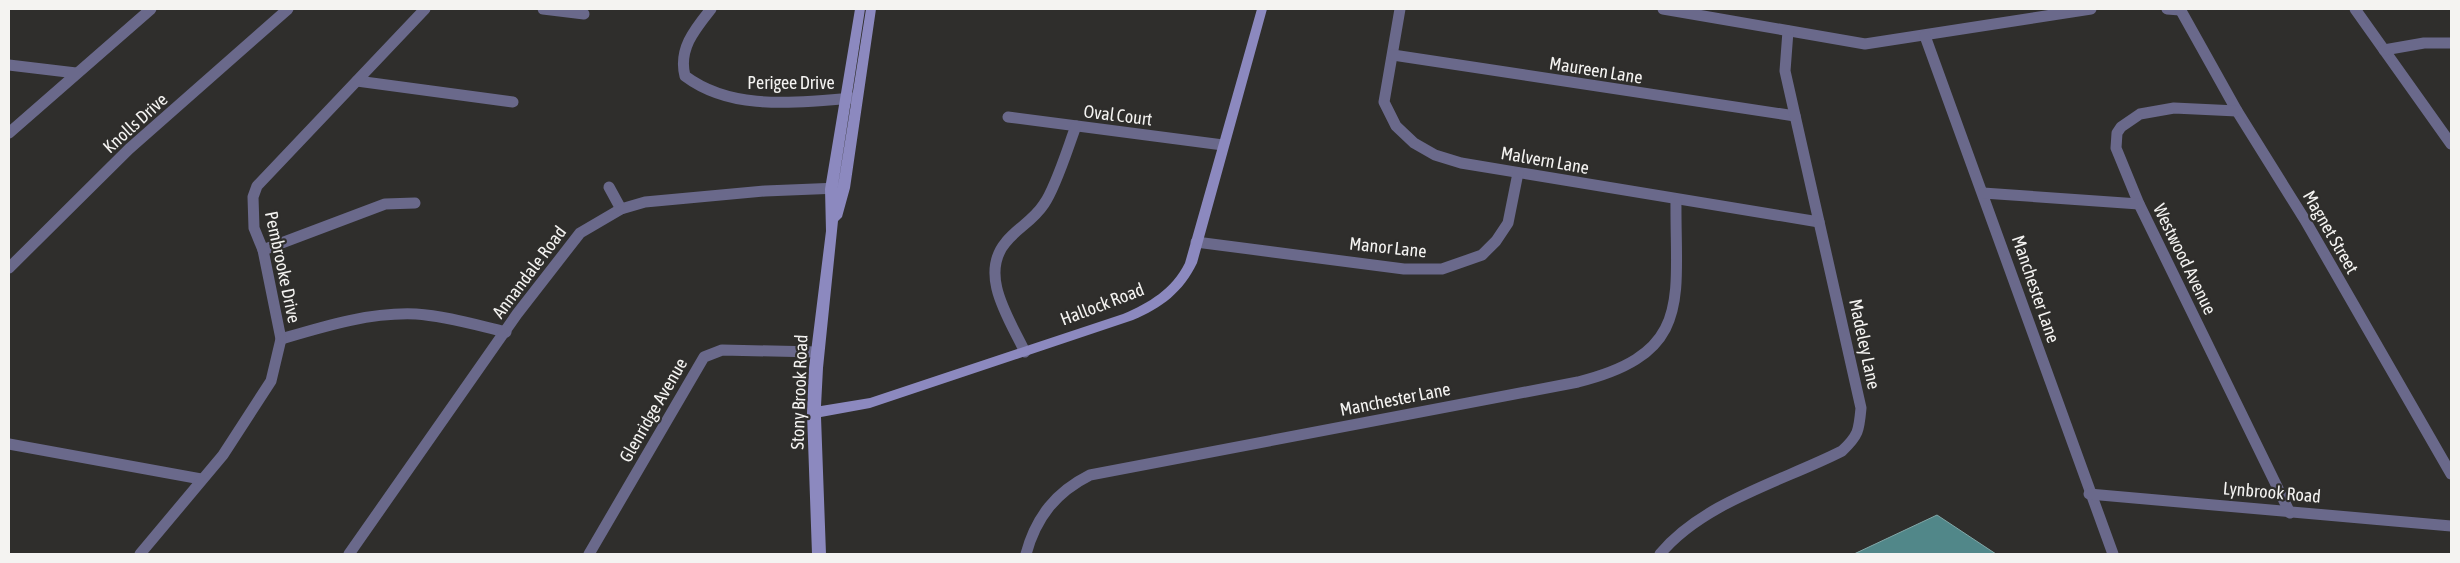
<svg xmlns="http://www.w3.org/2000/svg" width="2460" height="563" font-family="'Asap Condensed',sans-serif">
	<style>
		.water { fill: #518789; stroke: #82a7a8 }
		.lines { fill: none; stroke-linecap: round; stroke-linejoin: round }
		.street { stroke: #6a698b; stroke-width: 11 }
		.secondary { fill: #8c89bf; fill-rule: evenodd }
		.labels { text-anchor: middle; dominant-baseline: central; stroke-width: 4.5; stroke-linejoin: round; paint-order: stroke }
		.street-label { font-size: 18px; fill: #f4f3f1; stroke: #2f2e2c }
	</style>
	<rect width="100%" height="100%" fill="#2f2e2c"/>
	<!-- water -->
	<polygon class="water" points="1937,515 1996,554 1854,554"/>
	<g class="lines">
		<!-- street -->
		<g class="street">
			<polyline points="543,9 584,14"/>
			<path d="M711,9C695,29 678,49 685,76C733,112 797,102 854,98"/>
			<polyline points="1400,9 1384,102 1396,126 1414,143 1435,155 1461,163 1819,222"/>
			<polyline points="1663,9 1865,44 2091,9"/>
			<polyline points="2167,9 2180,10"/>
			<polyline points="2180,9 2237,111 2305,220 2451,474"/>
			<polyline points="2355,9 2451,144"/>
			<polyline points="1925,36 2113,554"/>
			<polyline points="2384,50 2424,43 2451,43"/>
			<polyline points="1393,55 1795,116"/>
			<polyline points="9,65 76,73"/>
			<polyline points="357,81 513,102"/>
			<polyline points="2237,111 2174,108 2140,114 2121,127 2117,133 2116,148 2139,204 2290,513"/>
			<polyline points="1008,117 1223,145"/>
			<polyline points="9,133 151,9"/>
			<polyline points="609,187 621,209"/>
			<polyline points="1983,193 2139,204"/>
			<polyline points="1196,242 1404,269 1442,269 1482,255 1496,241 1508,223 1518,173"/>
			<polyline points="263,250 385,204 415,203"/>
			<polyline points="9,268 129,149 288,9"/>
			<path d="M281,339C325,326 370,312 416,314C446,316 476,325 506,332"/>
			<path d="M1025,352C1010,320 978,275 1006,242C1017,228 1033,221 1044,204C1056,187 1068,147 1076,126"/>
			<polyline points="9,444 201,479"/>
			<polyline points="2089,494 2451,526"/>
			<polyline points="140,554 223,455 271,381 281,339 263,250 254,228 253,197 257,186 425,9"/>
			<polyline points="349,554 517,314 580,233 621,209 645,202 765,191 839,188"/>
			<polyline points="589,554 704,357 722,350 817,352"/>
			<path d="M1026,554C1036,517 1056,492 1090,475L1578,382C1694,353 1675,299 1676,200"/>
			<path d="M1660,554C1703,502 1783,481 1842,451C1859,435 1859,430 1861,408L1785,71L1788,31"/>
		</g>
		<!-- secondary -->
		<path class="secondary" d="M855,9H865L837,192L866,9H876L850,188L842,217L838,221L823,368L821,406L870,398L1123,314C1149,303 1172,289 1185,263L1257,9H1267L1197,263C1183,292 1162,308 1133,320L870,408L821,417L826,554H812L807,413L809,368L826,231L825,189Z"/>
	</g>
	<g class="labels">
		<!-- street labels -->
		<g class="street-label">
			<text transform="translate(1596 70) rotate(9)">Maureen Lane</text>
			<text x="791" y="82">Perigee Drive</text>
			<text transform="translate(1118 115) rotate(7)">Oval Court</text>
			<text transform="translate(135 123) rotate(-42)">Knolls Drive</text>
			<text transform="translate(1545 160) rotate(10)">Malvern Lane</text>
			<text transform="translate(2331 232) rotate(60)">Magnet Street</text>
			<text transform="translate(1388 247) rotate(6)">Manor Lane</text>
			<text transform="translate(2185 259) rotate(64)">Westwood Avenue</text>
			<text transform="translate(283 267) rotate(78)">Pembrooke Drive</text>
			<text transform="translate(529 272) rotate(-53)">Annandale Road</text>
			<text transform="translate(2036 289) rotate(71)">Manchester Lane</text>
			<text transform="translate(1102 304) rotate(-21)">Hallock Road</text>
			<text transform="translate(1865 344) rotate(78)">Madeley Lane</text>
			<text transform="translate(799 392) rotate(-88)">Stony Brook Road</text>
			<text transform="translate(1395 399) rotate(-11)">Manchester Lane</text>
			<text transform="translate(653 410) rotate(-60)">Glenridge Avenue</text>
			<text transform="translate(2272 492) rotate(5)">Lynbrook Road</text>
		</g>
	</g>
	<!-- border -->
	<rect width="2460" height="563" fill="none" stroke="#f4f3f1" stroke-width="20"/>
</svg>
